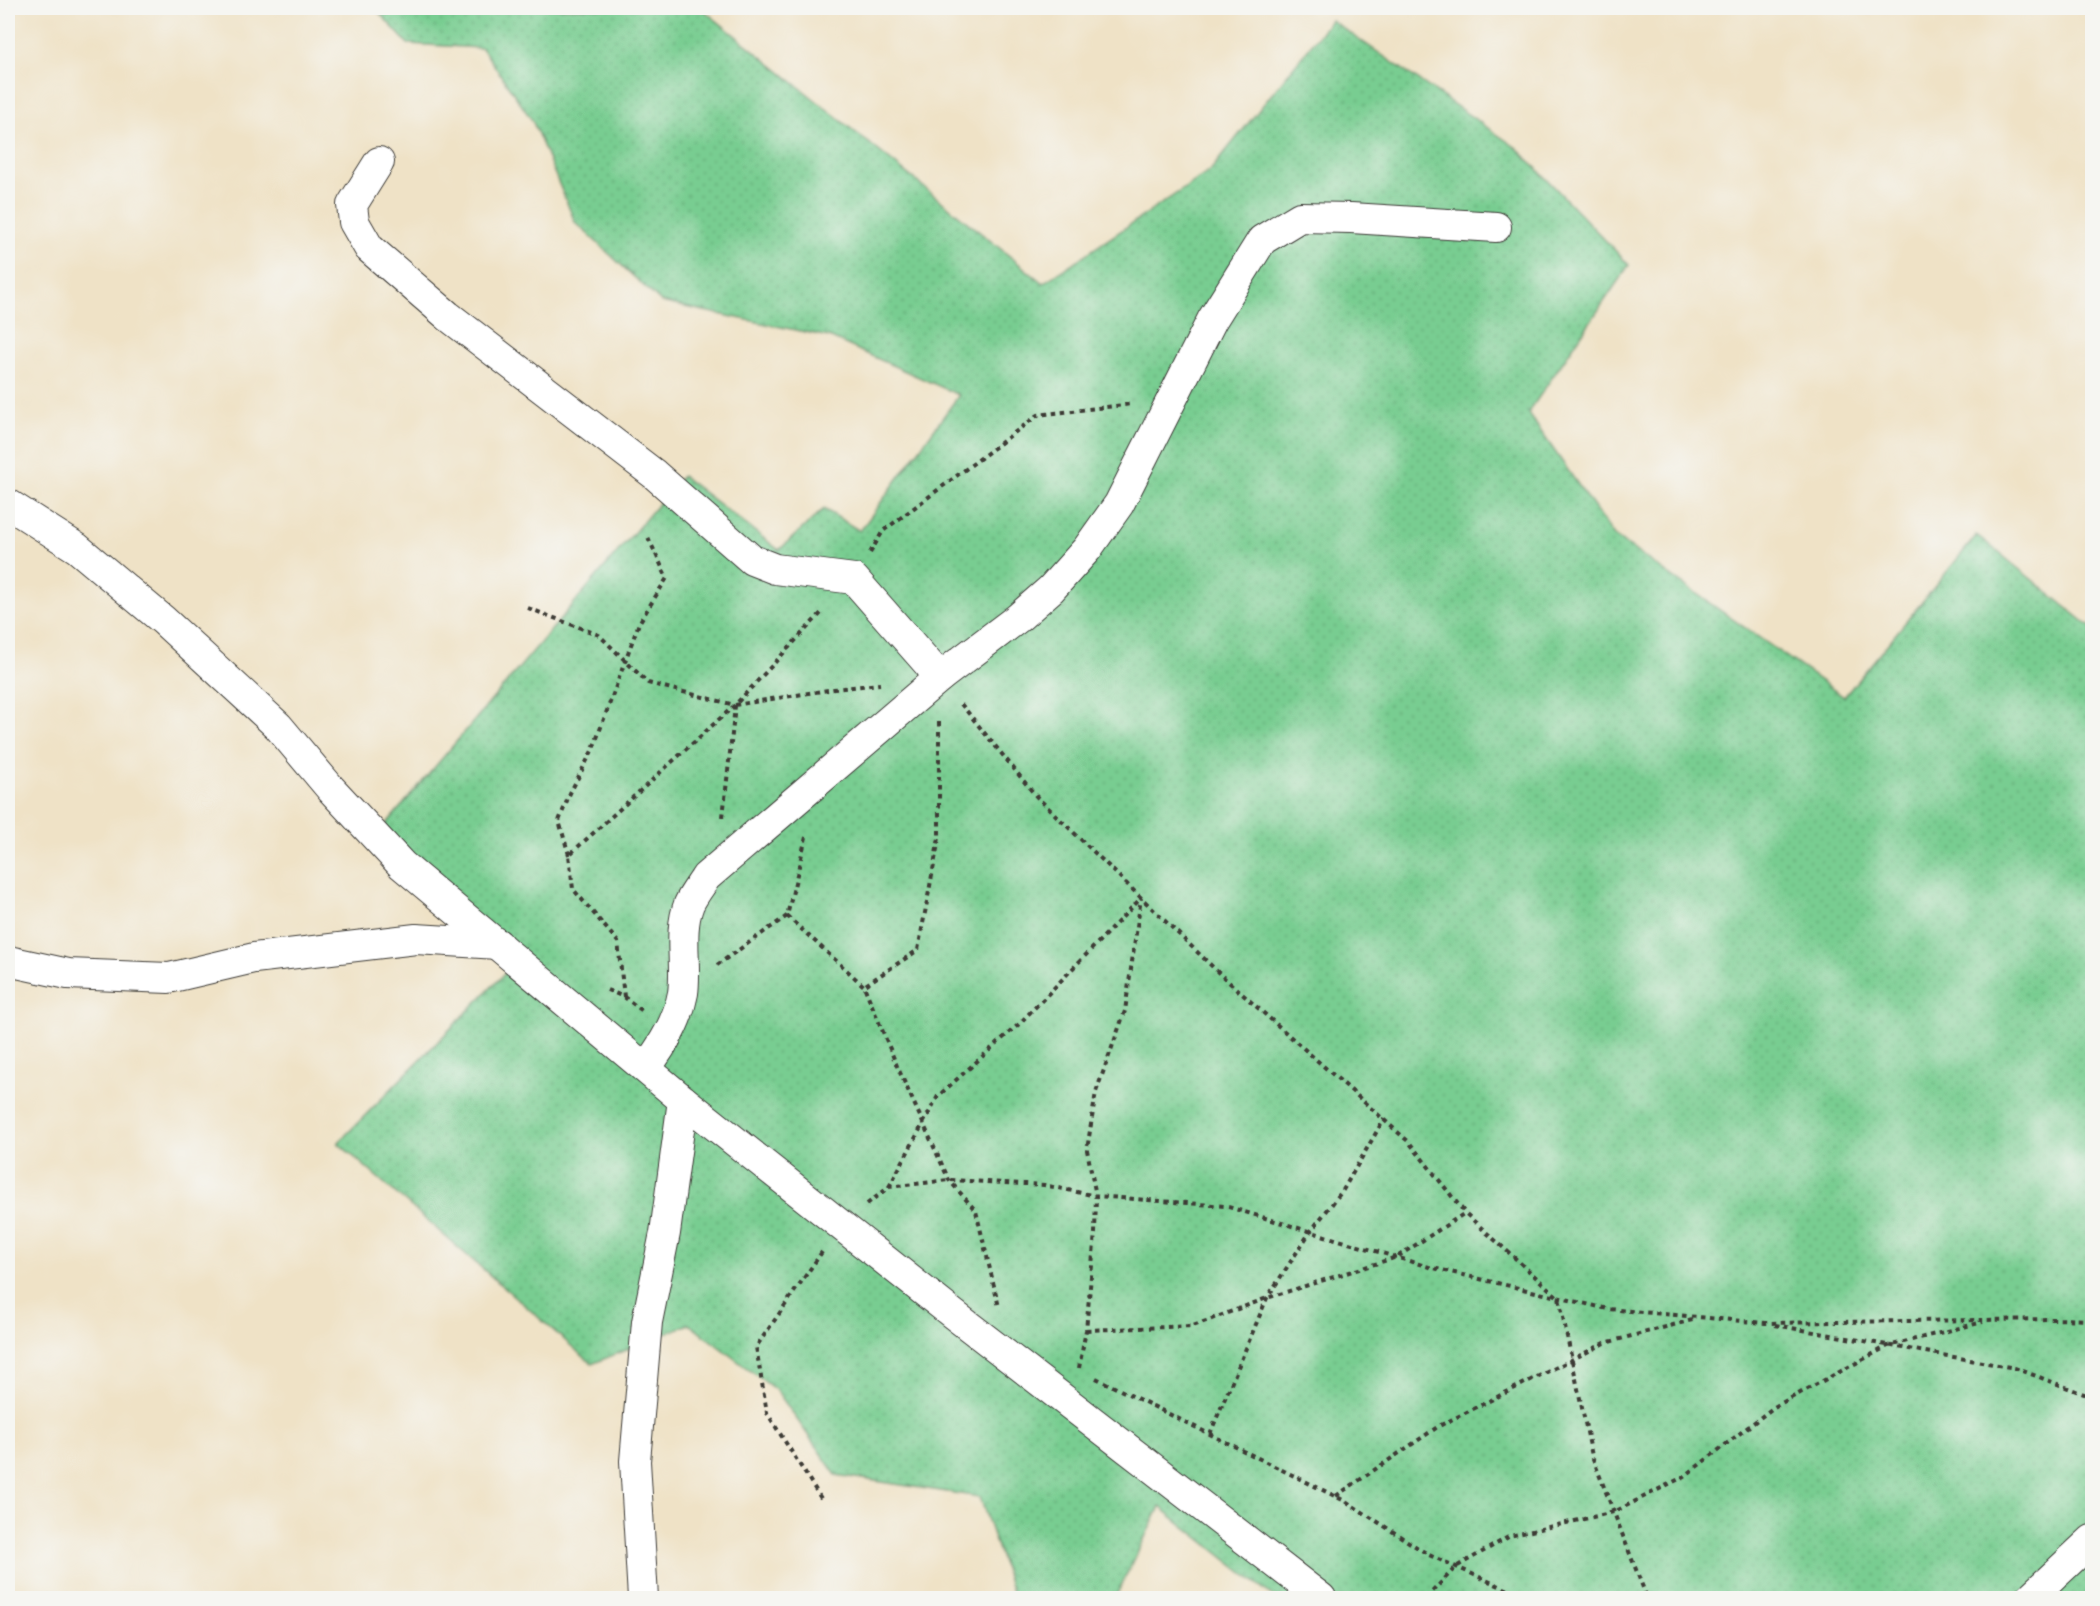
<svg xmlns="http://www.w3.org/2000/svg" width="2100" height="1606" font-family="Vollkorn,serif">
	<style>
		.grass { fill: url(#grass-dots); stroke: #4a7456; stroke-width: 1.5 }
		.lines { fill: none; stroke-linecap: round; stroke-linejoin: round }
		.minor-casing { stroke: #3c3a36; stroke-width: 32 }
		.path { stroke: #3c3a36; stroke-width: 4; stroke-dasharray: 4.5 4.5; stroke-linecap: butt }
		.minor { stroke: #fff; stroke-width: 30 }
	</style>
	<defs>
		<pattern id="grass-dots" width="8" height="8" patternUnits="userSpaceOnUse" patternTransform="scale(1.5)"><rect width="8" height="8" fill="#78cd91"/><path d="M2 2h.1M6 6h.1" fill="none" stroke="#67af7c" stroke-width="1.8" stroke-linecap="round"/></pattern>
	</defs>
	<rect width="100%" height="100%" fill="#f6f6f2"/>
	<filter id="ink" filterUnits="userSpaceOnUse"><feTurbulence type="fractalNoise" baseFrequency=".0167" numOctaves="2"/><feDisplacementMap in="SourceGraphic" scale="12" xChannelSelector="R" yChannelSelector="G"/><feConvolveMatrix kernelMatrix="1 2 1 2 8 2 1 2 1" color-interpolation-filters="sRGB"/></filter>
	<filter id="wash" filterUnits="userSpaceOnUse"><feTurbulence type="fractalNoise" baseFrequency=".008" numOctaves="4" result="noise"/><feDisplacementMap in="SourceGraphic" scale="24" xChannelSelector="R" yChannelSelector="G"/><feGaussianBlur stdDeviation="1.35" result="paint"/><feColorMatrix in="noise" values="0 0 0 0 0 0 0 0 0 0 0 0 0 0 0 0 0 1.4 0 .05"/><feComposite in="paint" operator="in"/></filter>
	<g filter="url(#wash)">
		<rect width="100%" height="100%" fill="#efe2c6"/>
		<!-- grass -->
		<polygon class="grass" points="375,8 701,8 1043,283 1210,171 1331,20 1517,148 1629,265 1528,413 1614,536 1844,697 1977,535 2092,628 2092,1598 1275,1598 1160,1507 1115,1598 1014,1598 980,1497 836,1475 777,1391 689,1324 592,1364 338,1143 520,958 383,828 682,476 779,550 824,509 860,531 959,395 829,337 661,302 575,222 532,120 482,48 408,44"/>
	</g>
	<g filter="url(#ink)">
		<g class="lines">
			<defs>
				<g id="minor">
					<polyline points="379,162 352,205 354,222 369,248 448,316 654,474 752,560 775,569 854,579 940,677"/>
					<polyline points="8,504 77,548 163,620 278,726 331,789 402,865 683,1100 953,1314 1321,1598"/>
					<polyline points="8,961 68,974 169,978 254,958 416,939 498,944"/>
					<path d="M646,1068C663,1045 678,1021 683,993C687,964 678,932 689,904C693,895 701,885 706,877L940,677L1018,618L1051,589L1087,549L1119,504L1212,320L1262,240L1300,217L1351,218L1496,227"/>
					<polyline points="643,1598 635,1461 647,1322 665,1233 683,1100"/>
					<polyline points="2030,1598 2092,1540"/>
				</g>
			</defs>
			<!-- minor casing -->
			<use href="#minor" class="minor-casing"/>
			<!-- path -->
			<g class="path">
				<polyline points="870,553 883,531 1038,415 1132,404"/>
				<polyline points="528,608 599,635 648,683 735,705 834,689 880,684"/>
				<polyline points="961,704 1036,796 1222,976 1409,1142 1465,1213 1559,1298 1592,1456 1647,1598"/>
				<polyline points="939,722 939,838 918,950 864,986 897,1066 949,1180 976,1211 999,1307"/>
				<polyline points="723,817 735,706"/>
				<polyline points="806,837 787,916 864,986"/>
				<polyline points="569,855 559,821 570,793 593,749 639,623 667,578 647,535"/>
				<polyline points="717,965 787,916"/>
				<polyline points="607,990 624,997 644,1012"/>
				<polyline points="624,997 618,942 573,889 569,855 735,705 824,610"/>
				<polyline points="889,1187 938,1096 1019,1024 1140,899"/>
				<polyline points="867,1204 889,1187 949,1180 1044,1185 1096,1196 1225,1206 1429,1267 1608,1309 1765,1323 2055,1319 2092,1320"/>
				<polyline points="822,1252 756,1347 767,1413 822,1500"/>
				<polyline points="1775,1325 2015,1368 2092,1397"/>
				<polyline points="1086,1330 1193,1326 1267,1298 1397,1257 1465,1213"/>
				<polyline points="1079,1368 1086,1330 1095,1233 1096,1196 1087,1150 1096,1092 1125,1011 1141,898"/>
				<polyline points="1096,1378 1347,1502 1429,1555 1527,1598"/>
				<polyline points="1210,1434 1267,1298 1310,1232 1343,1190 1384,1119"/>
				<polyline points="1336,1496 1439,1426 1605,1343 1696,1319"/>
				<polyline points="1426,1598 1456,1567 1510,1536 1614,1512 1685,1476 1774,1407 1888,1346 1983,1322"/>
			</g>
			<!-- minor -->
			<use href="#minor" class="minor"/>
		</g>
	</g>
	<!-- margin -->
	<rect width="2100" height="1606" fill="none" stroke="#f6f6f2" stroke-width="30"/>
</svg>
